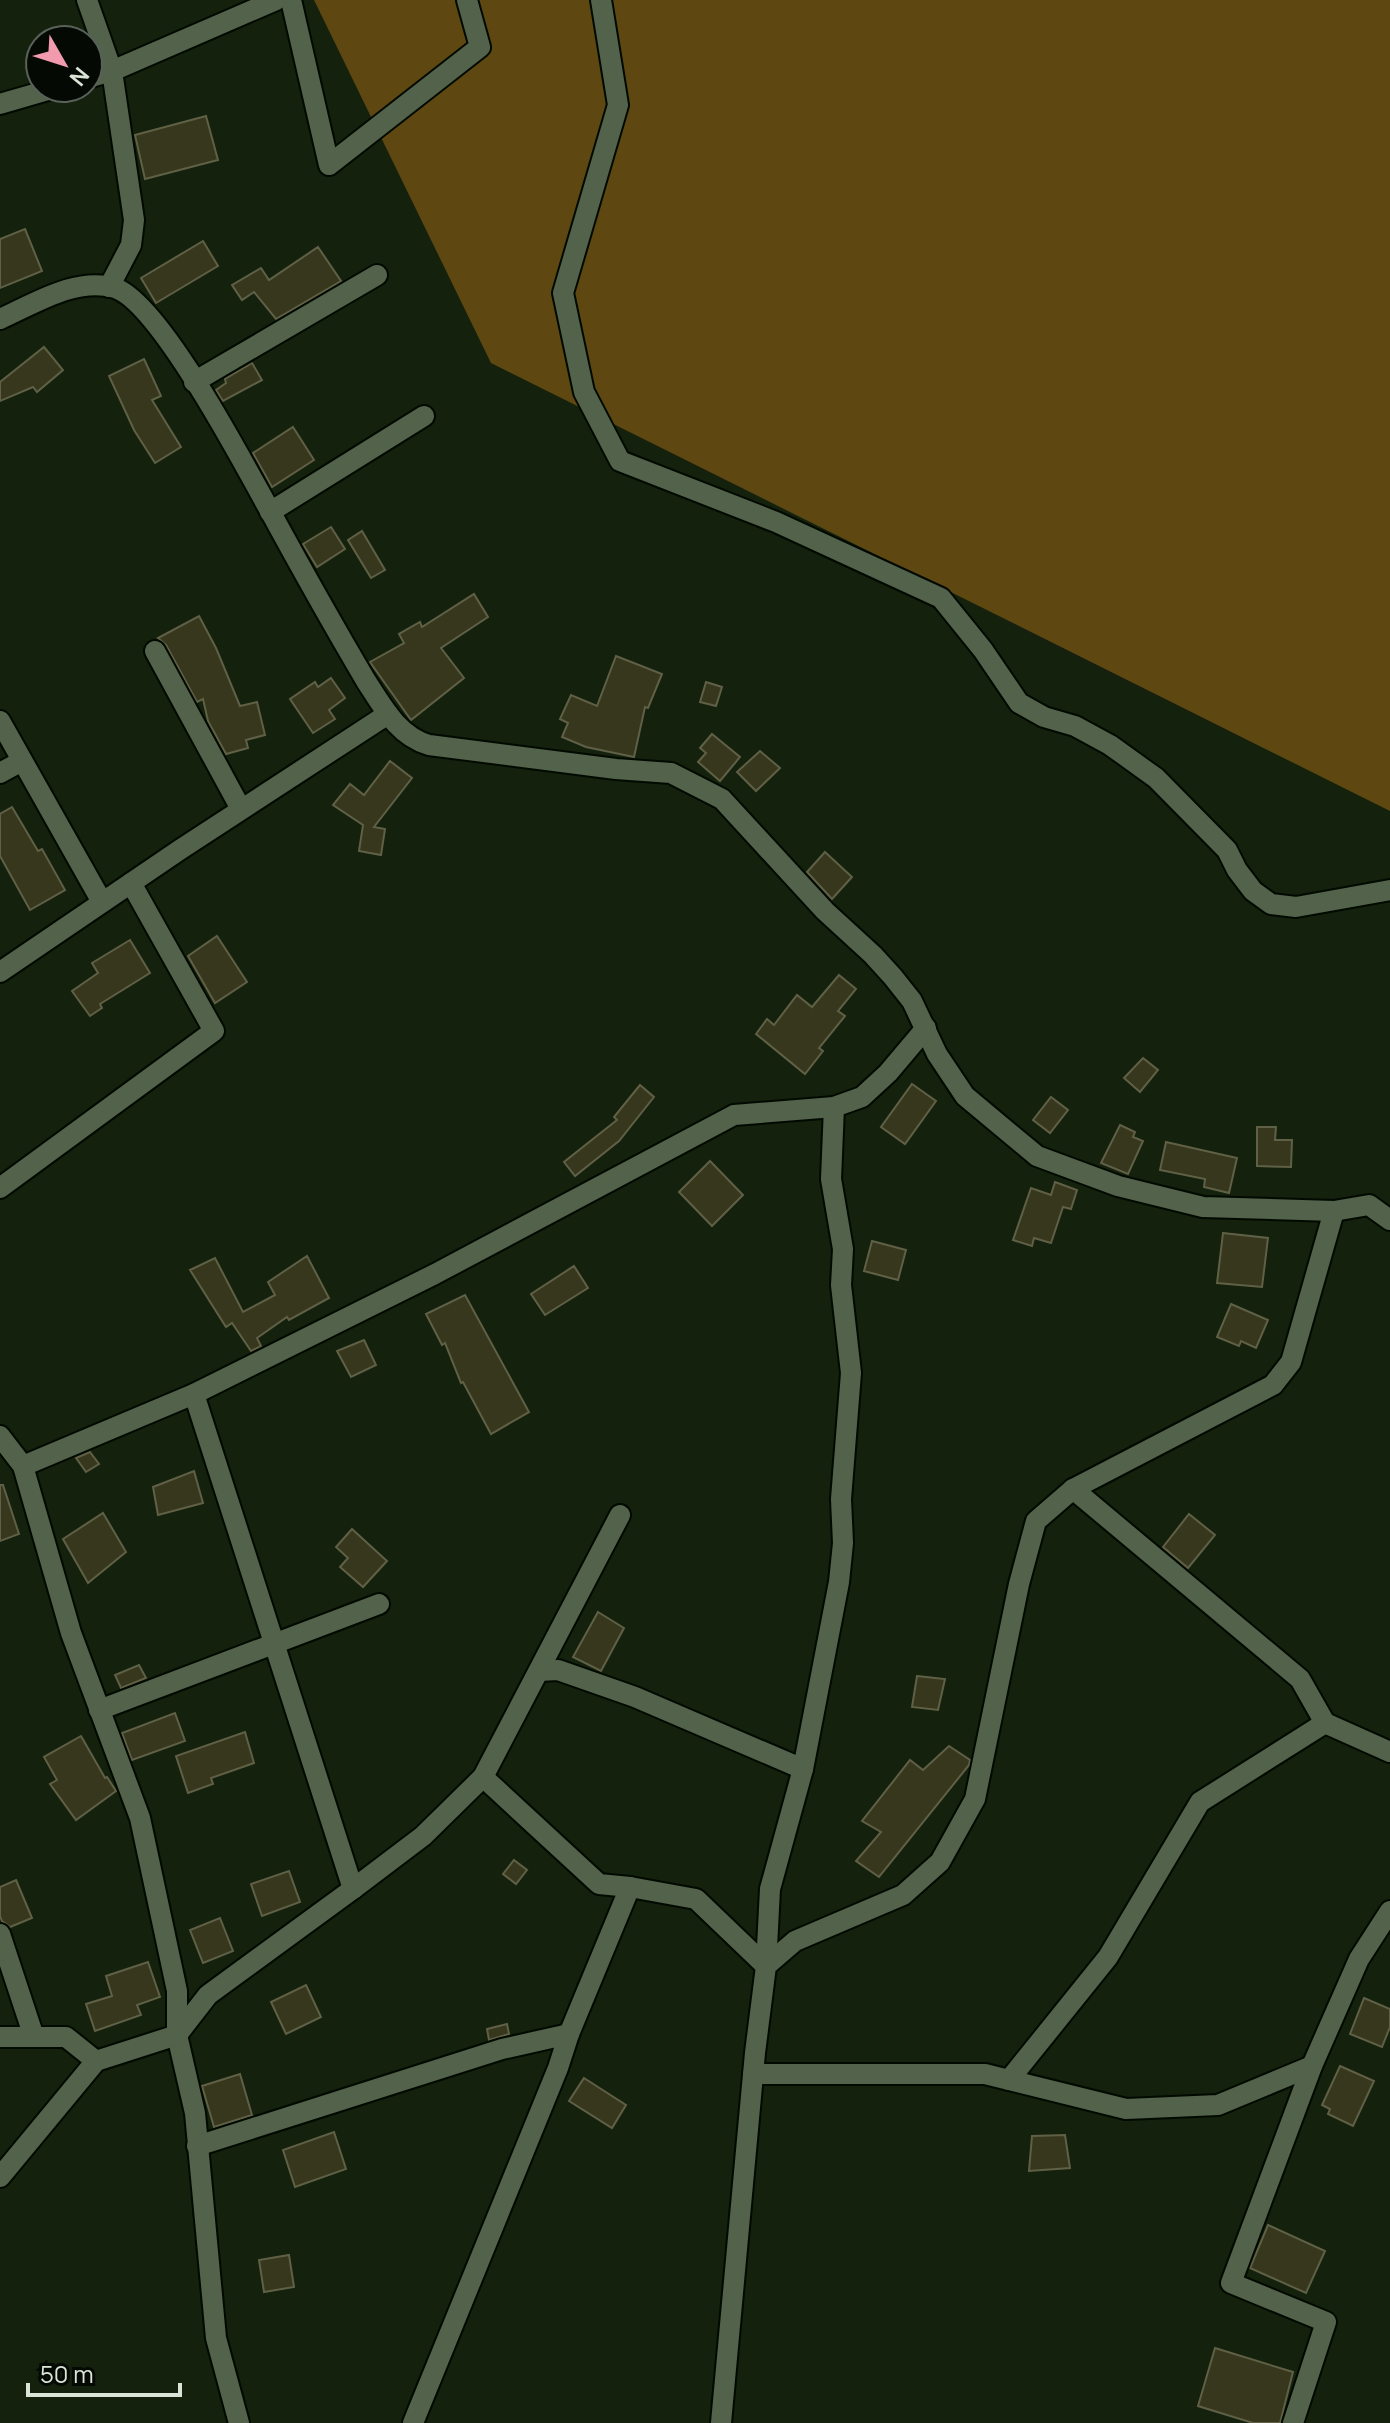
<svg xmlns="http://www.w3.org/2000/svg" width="1390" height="2423" font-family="Manrope,sans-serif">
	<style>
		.forest { fill: #5f4711 }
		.building { fill: #37371e; stroke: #5f6045; stroke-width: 2 }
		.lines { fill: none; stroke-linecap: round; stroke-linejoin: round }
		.minor-casing { stroke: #020a00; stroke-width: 24 }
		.minor { stroke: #52624b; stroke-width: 20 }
	</style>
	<rect width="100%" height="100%" fill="#14210d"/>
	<!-- forest -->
	<polygon class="forest" points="314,0 1390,0 1390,811 491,363"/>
	<!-- building -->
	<g class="building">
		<polygon points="206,116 218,160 145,179 135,135"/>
		<polygon points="25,229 42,271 0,288 0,239"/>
		<polygon points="203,241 218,266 156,303 141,278"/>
		<polygon points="318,247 341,281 276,319 254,292 242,300 232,285 261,268 269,280"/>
		<polygon points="44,347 63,370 37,392 33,387 0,401 0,382"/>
		<polygon points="144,359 161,396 152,400 181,447 155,463 134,430 109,376"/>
		<polygon points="252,363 262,380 223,401 216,390 226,383 225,379"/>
		<polygon points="293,427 314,460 272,487 253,453"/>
		<polygon points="331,527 345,549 317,567 303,544"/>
		<polygon points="362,531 385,570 371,578 348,540"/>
		<polygon points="474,594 488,617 441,648 464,678 411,720 370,662 404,643 399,634 420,622 422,627"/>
		<polygon points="199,616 216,648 240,706 257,702 265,735 246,740 248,748 226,754 208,721 203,699 197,702 166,645 158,638"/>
		<polygon points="616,656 662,674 648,708 645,707 634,757 586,747 562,737 568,723 560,719 571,695 597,706"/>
		<polygon points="331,678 345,698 329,710 335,719 313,733 290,699 315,682 318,687"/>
		<polygon points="706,682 722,687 716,706 700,702"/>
		<polygon points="712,734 740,757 720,781 698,762 706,753 700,748"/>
		<polygon points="760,751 780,768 756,791 737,772"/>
		<polygon points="390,761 412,778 374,827 385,829 381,855 359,851 363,825 333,805 350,784 364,795"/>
		<polygon points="12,807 38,851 42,849 65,890 30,910 0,856 0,814"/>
		<polygon points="825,852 852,877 832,899 807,872"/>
		<polygon points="217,936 247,982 215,1003 188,956"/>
		<polygon points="130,940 150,973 100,1004 102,1008 90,1016 72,991 98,973 92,963"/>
		<polygon points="839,975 856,989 838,1011 845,1016 819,1048 823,1051 805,1074 756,1034 767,1019 774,1025 797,995 812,1007"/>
		<polygon points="1143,1058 1158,1070 1140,1092 1124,1078"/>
		<polygon points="912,1084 936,1101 905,1144 881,1127"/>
		<polygon points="640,1085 654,1097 619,1141 575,1176 564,1162 617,1120 614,1117"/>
		<polygon points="1051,1097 1068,1110 1050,1133 1033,1120"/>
		<polygon points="1120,1125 1135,1132 1133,1137 1143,1141 1128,1174 1101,1163"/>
		<polygon points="1257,1127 1276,1127 1275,1140 1292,1140 1291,1167 1257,1166"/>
		<polygon points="1166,1142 1237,1158 1229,1193 1204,1187 1205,1179 1160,1170"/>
		<polygon points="710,1161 743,1195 712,1226 679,1192"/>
		<polygon points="1055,1182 1077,1190 1071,1209 1063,1207 1051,1243 1034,1238 1032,1246 1013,1240 1031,1188 1051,1195"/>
		<polygon points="1223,1233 1268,1238 1262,1287 1217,1283"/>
		<polygon points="872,1241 906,1250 898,1280 864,1271"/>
		<polygon points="307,1256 329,1298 289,1320 287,1317 257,1338 261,1346 251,1351 232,1323 226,1327 190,1270 215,1258 243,1312 275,1295 268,1282"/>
		<polygon points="574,1266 588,1288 545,1315 531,1294"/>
		<polygon points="465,1295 529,1412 491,1434 463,1382 461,1383 445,1343 442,1345 426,1314"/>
		<polygon points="1231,1304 1268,1320 1256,1348 1241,1341 1239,1346 1217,1337"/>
		<polygon points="364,1340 376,1365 351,1377 337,1351"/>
		<polygon points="90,1452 99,1464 86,1472 76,1458"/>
		<polygon points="194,1471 203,1503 158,1515 153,1487"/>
		<polygon points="0,1485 3,1485 19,1534 0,1541"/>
		<polygon points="103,1513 126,1552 88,1583 63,1539"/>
		<polygon points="1189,1514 1215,1535 1188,1568 1163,1547"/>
		<polygon points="352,1529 387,1561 363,1587 340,1567 348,1558 336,1547"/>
		<polygon points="598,1612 624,1628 601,1671 573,1657"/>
		<polygon points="139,1665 146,1678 121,1688 115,1675"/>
		<polygon points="917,1676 945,1679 938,1710 912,1707"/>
		<polygon points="175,1713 185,1741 132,1760 122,1733"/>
		<polygon points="245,1732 254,1763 211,1778 213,1784 188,1793 176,1756"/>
		<polygon points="81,1736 105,1778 107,1777 116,1791 76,1820 50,1784 57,1780 44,1757"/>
		<polygon points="949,1746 970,1760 969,1765 879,1877 856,1861 881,1832 862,1821 910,1760 923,1770"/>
		<polygon points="514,1860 527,1870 516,1884 503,1874"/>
		<polygon points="289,1871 300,1902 262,1916 251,1884"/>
		<polygon points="16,1880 32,1918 10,1927 2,1921 0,1916 0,1887"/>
		<polygon points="220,1918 233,1951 203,1963 190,1930"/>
		<polygon points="148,1962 160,1997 137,2005 141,2015 95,2031 86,2004 112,1996 106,1976"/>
		<polygon points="306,1985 321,2017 286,2034 271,2002"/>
		<polygon points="1364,1998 1390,2009 1390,2027 1382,2047 1350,2034"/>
		<polygon points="507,2024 509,2034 489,2040 487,2029"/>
		<polygon points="1340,2066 1374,2081 1353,2126 1328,2114 1330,2109 1322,2105"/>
		<polygon points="240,2074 252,2115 214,2127 202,2086"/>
		<polygon points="584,2078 626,2105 612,2128 569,2101"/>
		<polygon points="334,2132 346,2169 295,2187 283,2150"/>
		<polygon points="1065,2135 1070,2168 1029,2171 1032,2136"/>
		<polygon points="1268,2225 1325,2251 1306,2293 1250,2268"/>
		<polygon points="289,2255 294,2287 264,2292 259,2260"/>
		<polygon points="1215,2348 1293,2372 1280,2423 1253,2423 1198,2406"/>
	</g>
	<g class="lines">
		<defs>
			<g id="minor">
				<polyline points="87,0 112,71 134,220 131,245 109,287"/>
				<polyline points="291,0 329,165 480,47 467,0"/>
				<polyline points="601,0 618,105 563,293 584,392 620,461 776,522 941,598 983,650 1019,703 1044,717 1075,726 1110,745 1156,778 1227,850 1237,870 1253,891 1271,904 1296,907 1390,890"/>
				<polyline points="88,78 112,71 276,0"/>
				<polyline points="0,104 55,88"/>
				<path d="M0,319C34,304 77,276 115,288C160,303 245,466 270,511C301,568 333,625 366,681C383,707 398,736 429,745L616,769L671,773L722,799L825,911L873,955L893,977L912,1001L937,1054L965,1096L1037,1156L1118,1186L1203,1207L1334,1211L1369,1205L1390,1220"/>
				<polyline points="194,382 377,275"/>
				<polyline points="270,512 424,416"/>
				<polyline points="155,651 241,809"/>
				<polyline points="0,721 102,902"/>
				<polyline points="0,773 22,761"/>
				<polyline points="0,972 181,849 388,714"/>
				<polyline points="0,1188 214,1031 131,883"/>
				<polyline points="0,1436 23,1466 71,1633 140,1818 177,1991 177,2035 195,2113 216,2338 239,2423"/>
				<polyline points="23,1466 194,1394 435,1274 734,1115 834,1107 862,1097 888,1073 926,1028"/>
				<polyline points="1073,1489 1300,1679 1325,1723"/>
				<polyline points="539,1671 558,1670 635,1697 803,1769"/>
				<polyline points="99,1710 379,1604"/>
				<polyline points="483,1777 599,1884 630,1887 569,2034"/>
				<polyline points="630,1887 696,1899 766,1966"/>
				<polyline points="353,1889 423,1836 483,1777 620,1515"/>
				<polyline points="0,1934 34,2037"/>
				<polyline points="766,1966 770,1889 803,1769 839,1582 843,1543 841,1499 851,1373 841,1285 843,1249 831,1179 834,1107"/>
				<polyline points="0,2037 66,2037 96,2061"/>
				<polyline points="753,2074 985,2074 1126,2109 1218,2105 1312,2066"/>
				<polyline points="1009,2080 1108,1957 1200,1802 1325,1723 1390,1752"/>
				<polyline points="197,2146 502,2049 569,2034 558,2068 413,2423"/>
				<polyline points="0,2177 96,2061 177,2035 208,1995 353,1889 194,1394"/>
				<polyline points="721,2423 755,2053 766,1966 795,1941 903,1895 940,1862 975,1799 1019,1584 1036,1521 1073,1489 1273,1385 1291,1362 1334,1211"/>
				<polyline points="1293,2423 1326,2322 1231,2283 1312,2066 1359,1959 1390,1911"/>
			</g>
		</defs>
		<!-- minor casing -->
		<use href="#minor" class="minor-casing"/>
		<!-- minor -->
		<use href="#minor" class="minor"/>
	</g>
	<!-- north arrow -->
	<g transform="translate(64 64) rotate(129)"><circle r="38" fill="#040903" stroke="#5a6158" stroke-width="2"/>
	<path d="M0-6L14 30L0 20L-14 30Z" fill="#f29aae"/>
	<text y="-12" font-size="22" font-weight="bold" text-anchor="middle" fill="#dbe5d7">N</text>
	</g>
	<!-- scale -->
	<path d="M28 2383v12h152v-12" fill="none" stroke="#dbe5d7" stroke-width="4"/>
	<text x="40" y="2383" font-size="24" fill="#dbe5d7" stroke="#040903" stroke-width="6" paint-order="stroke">50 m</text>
</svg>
